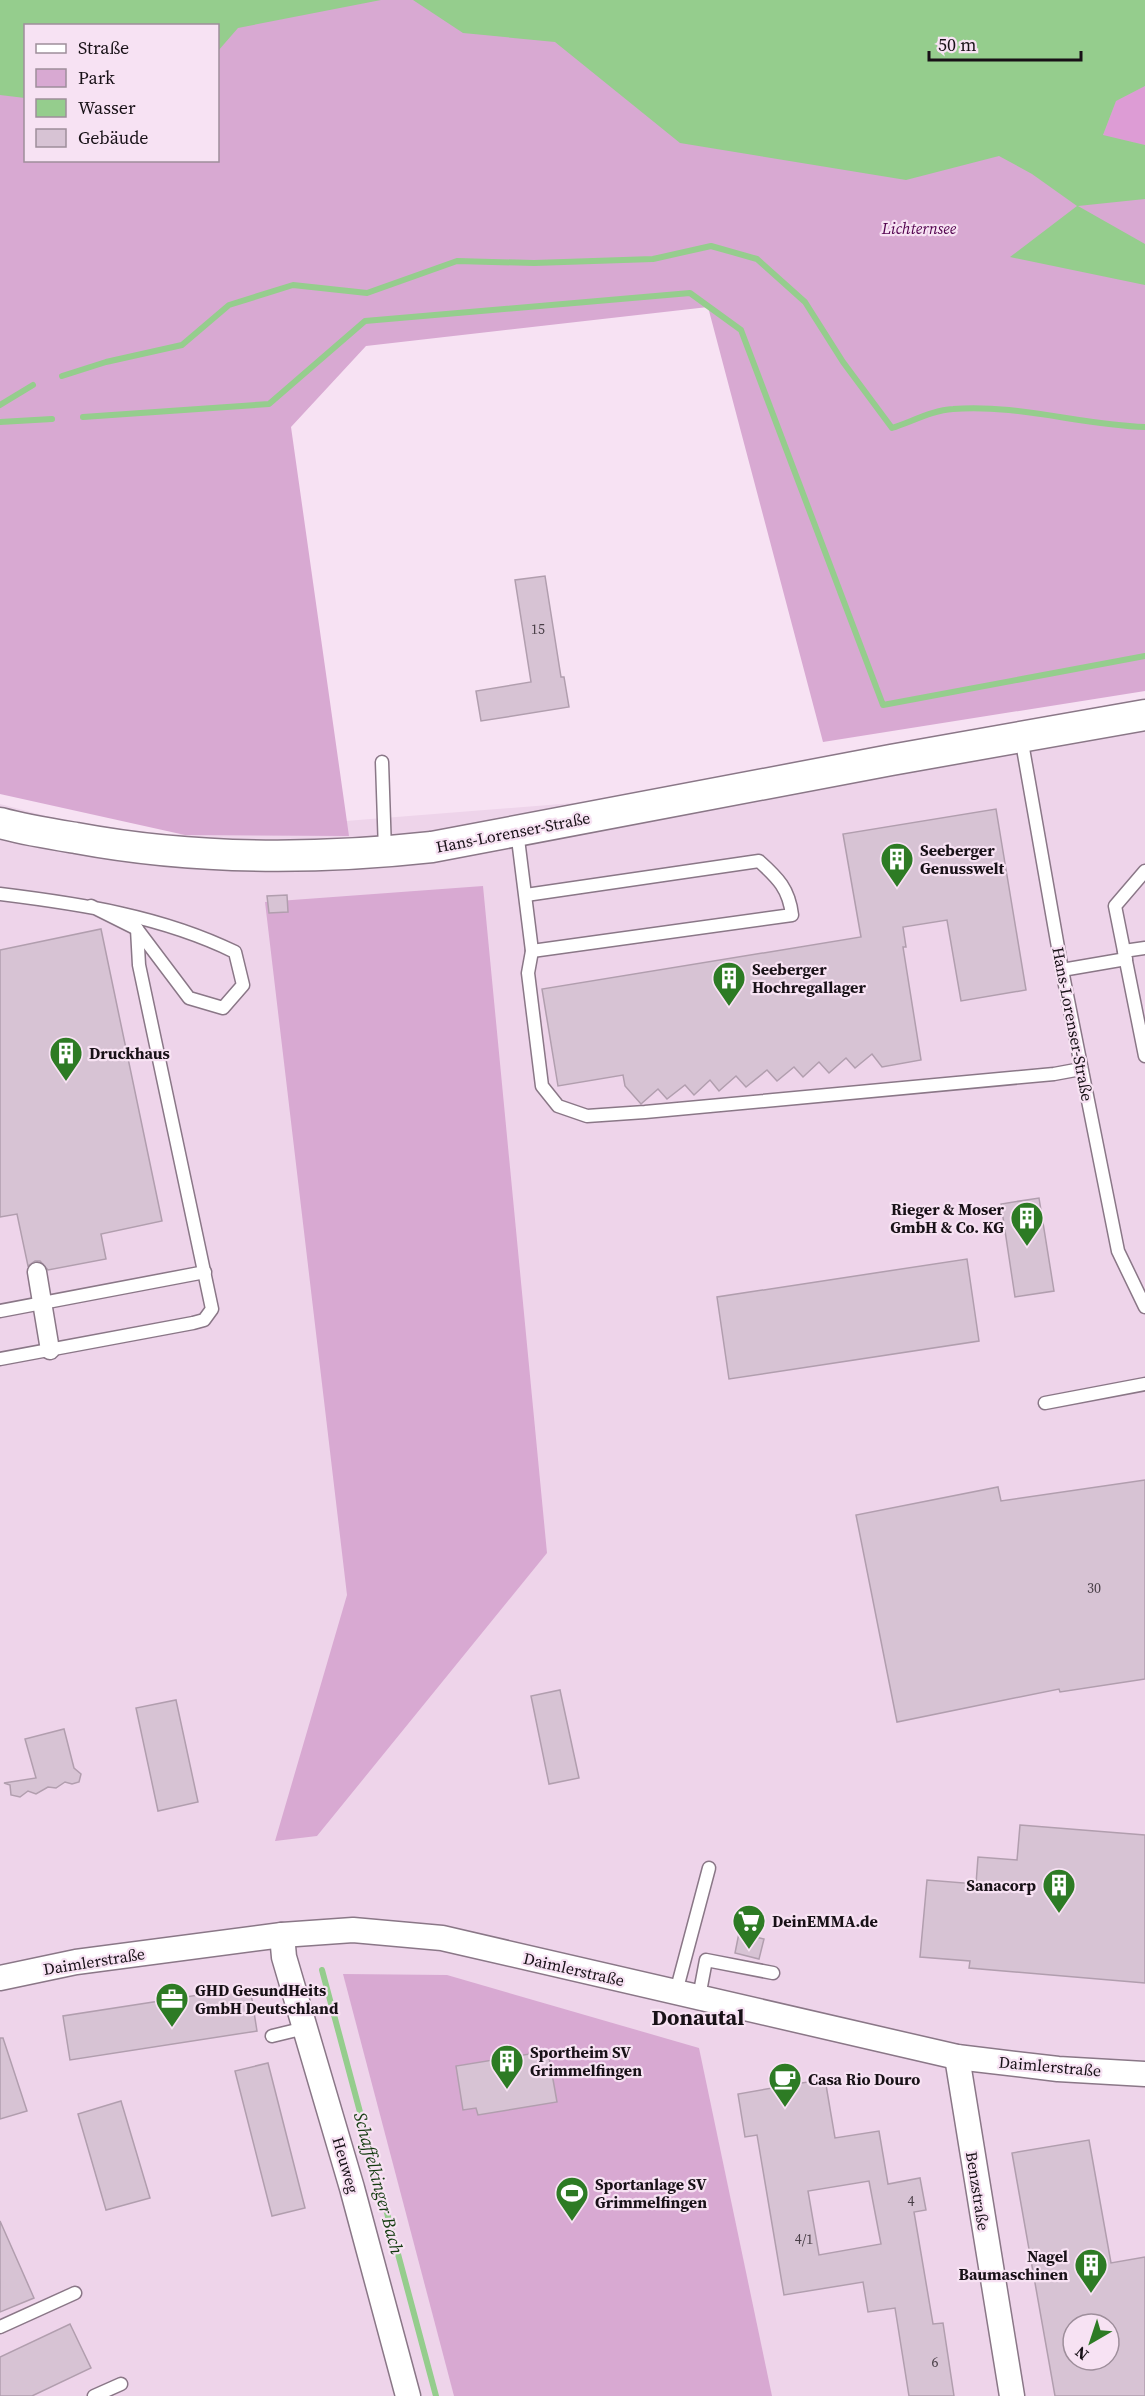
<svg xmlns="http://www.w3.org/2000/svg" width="1145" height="2396" font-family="'Source Serif 4',serif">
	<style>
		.built { fill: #eed4ea; fill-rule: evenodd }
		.green { fill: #d8a9d2; fill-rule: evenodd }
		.forest { fill: #dd9cd5 }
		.water { fill: #95cd8d }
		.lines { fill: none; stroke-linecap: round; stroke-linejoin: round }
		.stream { stroke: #95cd8d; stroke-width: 6 }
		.building { fill: #d7c3d4; stroke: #b19eae; stroke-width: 1.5; fill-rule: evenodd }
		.service-casing { stroke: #8a7787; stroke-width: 15 }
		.pedestrian-casing { stroke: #8a7787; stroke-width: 21 }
		.minor-casing { stroke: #8a7787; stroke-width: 27 }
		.tertiary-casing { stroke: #8a7787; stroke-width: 33 }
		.service { stroke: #fff; stroke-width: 12 }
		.pedestrian { stroke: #fff; stroke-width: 18 }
		.minor { stroke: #fff; stroke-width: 24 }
		.tertiary { stroke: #fff; stroke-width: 30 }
		.labels { text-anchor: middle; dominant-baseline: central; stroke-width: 4.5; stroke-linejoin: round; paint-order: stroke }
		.number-label { font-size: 14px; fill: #483e46 }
		.park-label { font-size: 16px; font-style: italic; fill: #52024e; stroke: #f7e2f3 }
		.street-label { font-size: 16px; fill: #181117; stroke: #f7e2f3 }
		.poi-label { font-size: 16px; font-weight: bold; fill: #181117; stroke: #f7e2f3; text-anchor: start }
		.water-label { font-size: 18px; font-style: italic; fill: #143b10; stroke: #f7e2f3 }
		.district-label { font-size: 22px; font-weight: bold; fill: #181117; stroke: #f7e2f3 }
	</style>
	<rect width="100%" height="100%" fill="#f7e2f3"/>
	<!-- built -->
	<path class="built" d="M1145,702V2396H0V804L131,838L586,802ZM1073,2324H1109V2360H1073Z"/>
	<!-- green -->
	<g class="green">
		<path d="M0,0H1145V691L823,742L708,307L366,346L291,427L349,836L185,835L0,794ZM26,26H218V160H26Z"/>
		<polygon points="483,886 547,1553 317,1836 275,1841 347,1595 265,902"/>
		<polygon points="343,1974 447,1975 699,2048 772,2396 454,2396"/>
	</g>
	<!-- forest -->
	<polygon class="forest" points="1145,86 1145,145 1103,136 1116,101"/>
	<!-- water -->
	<g class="water">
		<polygon points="0,0 381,0 238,28 218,51 218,26 26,26 25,98 0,95"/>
		<polygon points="413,0 1145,0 1145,86 1116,101 1103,135 1145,145 1145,199 1078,206 1145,244 1145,285 1010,257 1077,206 1032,174 999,156 906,180 680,143 555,42 463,33"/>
	</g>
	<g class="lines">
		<!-- stream -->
		<g class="stream">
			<path d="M62,376L106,362L182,345L229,305L293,285L367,293L457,261L534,263L653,259L711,246L757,259L805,302L843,362L892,428C911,422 933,410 953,409C1018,404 1081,425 1145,427"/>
			<polyline points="0,405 33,385"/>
			<polyline points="83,417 269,404 365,321 690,293 741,330 883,705 1145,656"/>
			<polyline points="0,422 52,419"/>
			<polyline points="322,1970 436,2396"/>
		</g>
	</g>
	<!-- building -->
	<g class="building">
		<polygon points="545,576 561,677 564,677 569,707 481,721 476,691 531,682 515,580"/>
		<polygon points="996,809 1026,990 961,1001 947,920 903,927 906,947 903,947 921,1060 882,1067 872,1054 855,1068 846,1058 829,1073 819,1062 803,1077 794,1067 777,1081 767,1070 746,1087 736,1076 719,1091 710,1080 694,1095 685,1085 667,1099 658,1089 641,1104 625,1086 623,1075 558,1086 542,989 861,937 843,834"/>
		<polygon points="287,895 288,912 269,913 267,896"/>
		<polygon points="101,929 162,1221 101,1234 106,1259 48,1270 40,1261 35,1261 28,1266 17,1214 0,1217 0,950"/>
		<polygon points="1039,1198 1054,1291 1015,1297 1001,1204"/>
		<polygon points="967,1259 979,1341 729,1379 717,1297"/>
		<polygon points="1145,1480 1145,1679 1060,1692 1059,1689 897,1722 856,1515 998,1487 1001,1501"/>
		<polygon points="560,1690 579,1778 549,1784 531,1696"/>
		<polygon points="176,1700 198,1802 158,1811 136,1708"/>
		<polygon points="64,1729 74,1768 81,1774 79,1782 72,1784 65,1782 56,1788 48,1787 36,1794 28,1791 20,1797 11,1795 10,1785 4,1783 36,1778 25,1739"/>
		<polygon points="1020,1825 1145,1835 1145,1983 969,1968 970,1961 920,1957 927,1880 976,1884 978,1857 1017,1860"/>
		<polygon points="739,1933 764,1939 759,1959 735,1953"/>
		<polygon points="250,1987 257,2031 70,2060 63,2016"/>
		<polygon points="0,2038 3,2038 27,2111 0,2119"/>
		<polygon points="548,2051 557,2102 478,2115 476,2108 463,2110 456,2066"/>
		<polygon points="268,2063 305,2208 272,2216 235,2071"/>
		<path d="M825,2079L835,2138L879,2131L888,2184L920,2178L926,2210L914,2212L933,2324L943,2323L954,2396H909L895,2308L868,2312L863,2282L784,2295L757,2135L745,2137L738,2094ZM869,2181L881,2244L819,2255L808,2191Z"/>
		<polygon points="121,2101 150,2198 106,2210 78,2114"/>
		<path d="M1089,2140L1111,2263L1145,2257V2396H1055L1012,2153ZM1073,2324H1109V2360H1073Z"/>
		<polygon points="0,2221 34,2298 0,2312"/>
		<polygon points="70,2324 91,2368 32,2396 0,2396 0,2357"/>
	</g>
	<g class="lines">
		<defs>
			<g id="service">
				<polyline points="1021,737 1062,970 1118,1251 1145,1307"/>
				<polyline points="382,762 385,851"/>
				<polyline points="517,831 532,951 528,973 542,1086 558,1106 587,1116 645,1112 1054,1074 1081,1069"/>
				<polyline points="1145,871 1115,906 1145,1056"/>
				<path d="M0,894C81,904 161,916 235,952L243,985L223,1008L189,998L137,929L91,906"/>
				<path d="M526,895L759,861C778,878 789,889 792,915L532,951"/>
				<polyline points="1124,951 1145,948"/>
				<polyline points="1062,970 1126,959"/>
				<polyline points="0,1311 205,1272"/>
				<polyline points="0,1359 193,1323 204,1320 212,1309 139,965 137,929"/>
				<polyline points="1045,1403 1145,1384"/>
				<polyline points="676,1992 709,1868"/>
				<polyline points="699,1997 706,1960 773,1973"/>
				<polyline points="272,2036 305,2028"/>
				<polyline points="0,2327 75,2293"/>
				<polyline points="94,2396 121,2384"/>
			</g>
			<polyline id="pedestrian" points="37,1272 50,1350"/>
			<g id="minor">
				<polyline points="282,1935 284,1957 352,2188 408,2396"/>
				<polyline points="0,1978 76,1962 282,1935 353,1930 442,1938 957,2057 1058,2069 1145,2074"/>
				<polyline points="957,2057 1012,2396"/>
			</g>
			<path id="tertiary" d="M0,823C25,830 51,834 76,838C194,860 313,860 432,847L891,760L1145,715"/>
		</defs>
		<!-- service casing -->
		<use href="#service" class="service-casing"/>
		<!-- pedestrian casing -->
		<use href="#pedestrian" class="pedestrian-casing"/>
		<!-- minor casing -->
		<use href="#minor" class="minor-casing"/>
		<!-- tertiary casing -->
		<use href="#tertiary" class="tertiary-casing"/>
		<!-- service -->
		<use href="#service" class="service"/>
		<!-- pedestrian -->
		<use href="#pedestrian" class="pedestrian"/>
		<!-- minor -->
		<use href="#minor" class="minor"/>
		<!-- tertiary -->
		<use href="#tertiary" class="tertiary"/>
	</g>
	<!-- icons -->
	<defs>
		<symbol id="building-pin" viewBox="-11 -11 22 30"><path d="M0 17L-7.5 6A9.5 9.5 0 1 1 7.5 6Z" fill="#2d7b24" stroke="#f7e2f3"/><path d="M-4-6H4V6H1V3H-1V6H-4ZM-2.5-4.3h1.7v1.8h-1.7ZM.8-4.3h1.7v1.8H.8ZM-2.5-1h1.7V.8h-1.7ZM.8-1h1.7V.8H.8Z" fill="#fff"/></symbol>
		<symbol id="supermarket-pin" viewBox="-11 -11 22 30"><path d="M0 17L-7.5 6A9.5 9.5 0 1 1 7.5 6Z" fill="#2d7b24" stroke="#f7e2f3"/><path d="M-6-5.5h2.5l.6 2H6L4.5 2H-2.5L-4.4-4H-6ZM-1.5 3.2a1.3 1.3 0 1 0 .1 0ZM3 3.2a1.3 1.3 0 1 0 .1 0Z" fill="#fff"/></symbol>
		<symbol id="office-pin" viewBox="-11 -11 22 30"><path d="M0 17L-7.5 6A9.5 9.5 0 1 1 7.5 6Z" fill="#2d7b24" stroke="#f7e2f3"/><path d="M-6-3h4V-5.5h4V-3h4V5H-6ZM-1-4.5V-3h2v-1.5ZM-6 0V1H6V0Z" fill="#fff"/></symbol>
		<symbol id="cafe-pin" viewBox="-11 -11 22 30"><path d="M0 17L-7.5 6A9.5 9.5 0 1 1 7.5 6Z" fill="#2d7b24" stroke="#f7e2f3"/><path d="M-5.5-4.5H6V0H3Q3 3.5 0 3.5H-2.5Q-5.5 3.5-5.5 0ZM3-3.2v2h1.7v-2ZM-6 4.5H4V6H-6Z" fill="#fff"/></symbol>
		<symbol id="stadium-pin" viewBox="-11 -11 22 30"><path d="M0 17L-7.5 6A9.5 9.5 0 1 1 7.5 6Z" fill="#2d7b24" stroke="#f7e2f3"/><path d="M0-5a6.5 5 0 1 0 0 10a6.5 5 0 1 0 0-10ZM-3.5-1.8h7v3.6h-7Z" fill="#fff"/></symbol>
	</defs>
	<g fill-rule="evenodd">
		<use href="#building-pin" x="878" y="840" width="38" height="52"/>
		<use href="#building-pin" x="710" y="959" width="38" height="52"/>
		<use href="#building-pin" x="47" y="1034" width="38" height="52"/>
		<use href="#building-pin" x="1008" y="1199" width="38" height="52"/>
		<use href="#building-pin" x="1040" y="1866" width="38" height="52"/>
		<use href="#supermarket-pin" x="730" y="1902" width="38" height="52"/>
		<use href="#office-pin" x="153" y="1980" width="38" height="52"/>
		<use href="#building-pin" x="488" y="2042" width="38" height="52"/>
		<use href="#cafe-pin" x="766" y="2060" width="38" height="52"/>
		<use href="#stadium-pin" x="553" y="2174" width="38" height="52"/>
		<use href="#building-pin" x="1072" y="2246" width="38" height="52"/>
	</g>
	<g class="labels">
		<!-- number labels -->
		<g class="number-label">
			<text x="538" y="629">15</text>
			<text x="1094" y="1588">30</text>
			<text x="911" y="2201">4</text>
			<text x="804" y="2239">4/1</text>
			<text x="935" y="2362">6</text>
		</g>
		<!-- park labels -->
		<g class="park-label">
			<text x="919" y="228">Lichternsee</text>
		</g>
		<!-- street labels -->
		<g class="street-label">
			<text transform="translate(513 832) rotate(-11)">Hans-Lorenser-Straße</text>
			<text transform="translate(1073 1024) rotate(79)">Hans-Lorenser-Straße</text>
			<text transform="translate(94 1961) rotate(-9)">Daimlerstraße</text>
			<text transform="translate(574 1969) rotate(13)">Daimlerstraße</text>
			<text transform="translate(1050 2066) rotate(5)">Daimlerstraße</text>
			<text transform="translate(346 2165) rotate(74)">Heuweg</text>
			<text transform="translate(978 2191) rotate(81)">Benzstraße</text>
		</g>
		<!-- poi labels -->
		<g class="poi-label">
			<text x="920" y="850">Seeberger<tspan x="920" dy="18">Genusswelt</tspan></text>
			<text x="752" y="969">Seeberger<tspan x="752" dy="18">Hochregallager</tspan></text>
			<text x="89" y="1053">Druckhaus</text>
			<text x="1004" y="1209" text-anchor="end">Rieger &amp; Moser<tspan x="1004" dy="18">GmbH &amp; Co. KG</tspan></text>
			<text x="1036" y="1885" text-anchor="end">Sanacorp</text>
			<text x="772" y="1921">DeinEMMA.de</text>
			<text x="195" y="1990">GHD GesundHeits<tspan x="195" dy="18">GmbH Deutschland</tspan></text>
			<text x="530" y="2052">Sportheim SV<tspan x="530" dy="18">Grimmelfingen</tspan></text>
			<text x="808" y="2079">Casa Rio Douro</text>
			<text x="595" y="2184">Sportanlage SV<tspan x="595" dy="18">Grimmelfingen</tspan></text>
			<text x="1068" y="2256" text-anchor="end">Nagel<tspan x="1068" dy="18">Baumaschinen</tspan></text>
		</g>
		<!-- water labels -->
		<g class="water-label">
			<text transform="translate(379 2183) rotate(75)">Schaffelkinger Bach</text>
		</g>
		<!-- district labels -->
		<g class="district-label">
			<text x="698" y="2017">Donautal</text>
		</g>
	</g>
	<!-- legend -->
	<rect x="24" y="24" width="195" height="138" fill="#f7e2f3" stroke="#9e8e9b" stroke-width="1.5"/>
	<rect x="36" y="44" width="30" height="9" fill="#ffffff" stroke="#9e8e9b" stroke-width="1.5"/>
	<text x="78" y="54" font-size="18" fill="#181117">Straße</text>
	<rect x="36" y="69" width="30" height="18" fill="#d8a9d2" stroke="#9e8e9b" stroke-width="1.5"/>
	<text x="78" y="84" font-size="18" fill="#181117">Park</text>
	<rect x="36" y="99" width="30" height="18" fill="#95cd8d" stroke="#9e8e9b" stroke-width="1.5"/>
	<text x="78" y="114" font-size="18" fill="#181117">Wasser</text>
	<rect x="36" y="129" width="30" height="18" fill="#d7c3d4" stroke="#9e8e9b" stroke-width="1.5"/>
	<text x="78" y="144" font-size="18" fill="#181117">Gebäude</text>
	<!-- north arrow -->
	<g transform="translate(1091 2342) rotate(219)"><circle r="28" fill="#f7e2f3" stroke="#9e8e9b" stroke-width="1.5"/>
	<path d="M0-4.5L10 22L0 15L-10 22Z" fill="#2d7b24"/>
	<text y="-9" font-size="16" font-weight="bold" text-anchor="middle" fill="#181117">N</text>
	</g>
	<!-- scale -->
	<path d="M929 51v9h152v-9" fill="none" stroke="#181117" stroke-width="3"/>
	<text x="938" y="51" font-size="18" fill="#181117" stroke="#f7e2f3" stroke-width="4.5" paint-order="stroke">50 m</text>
</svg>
